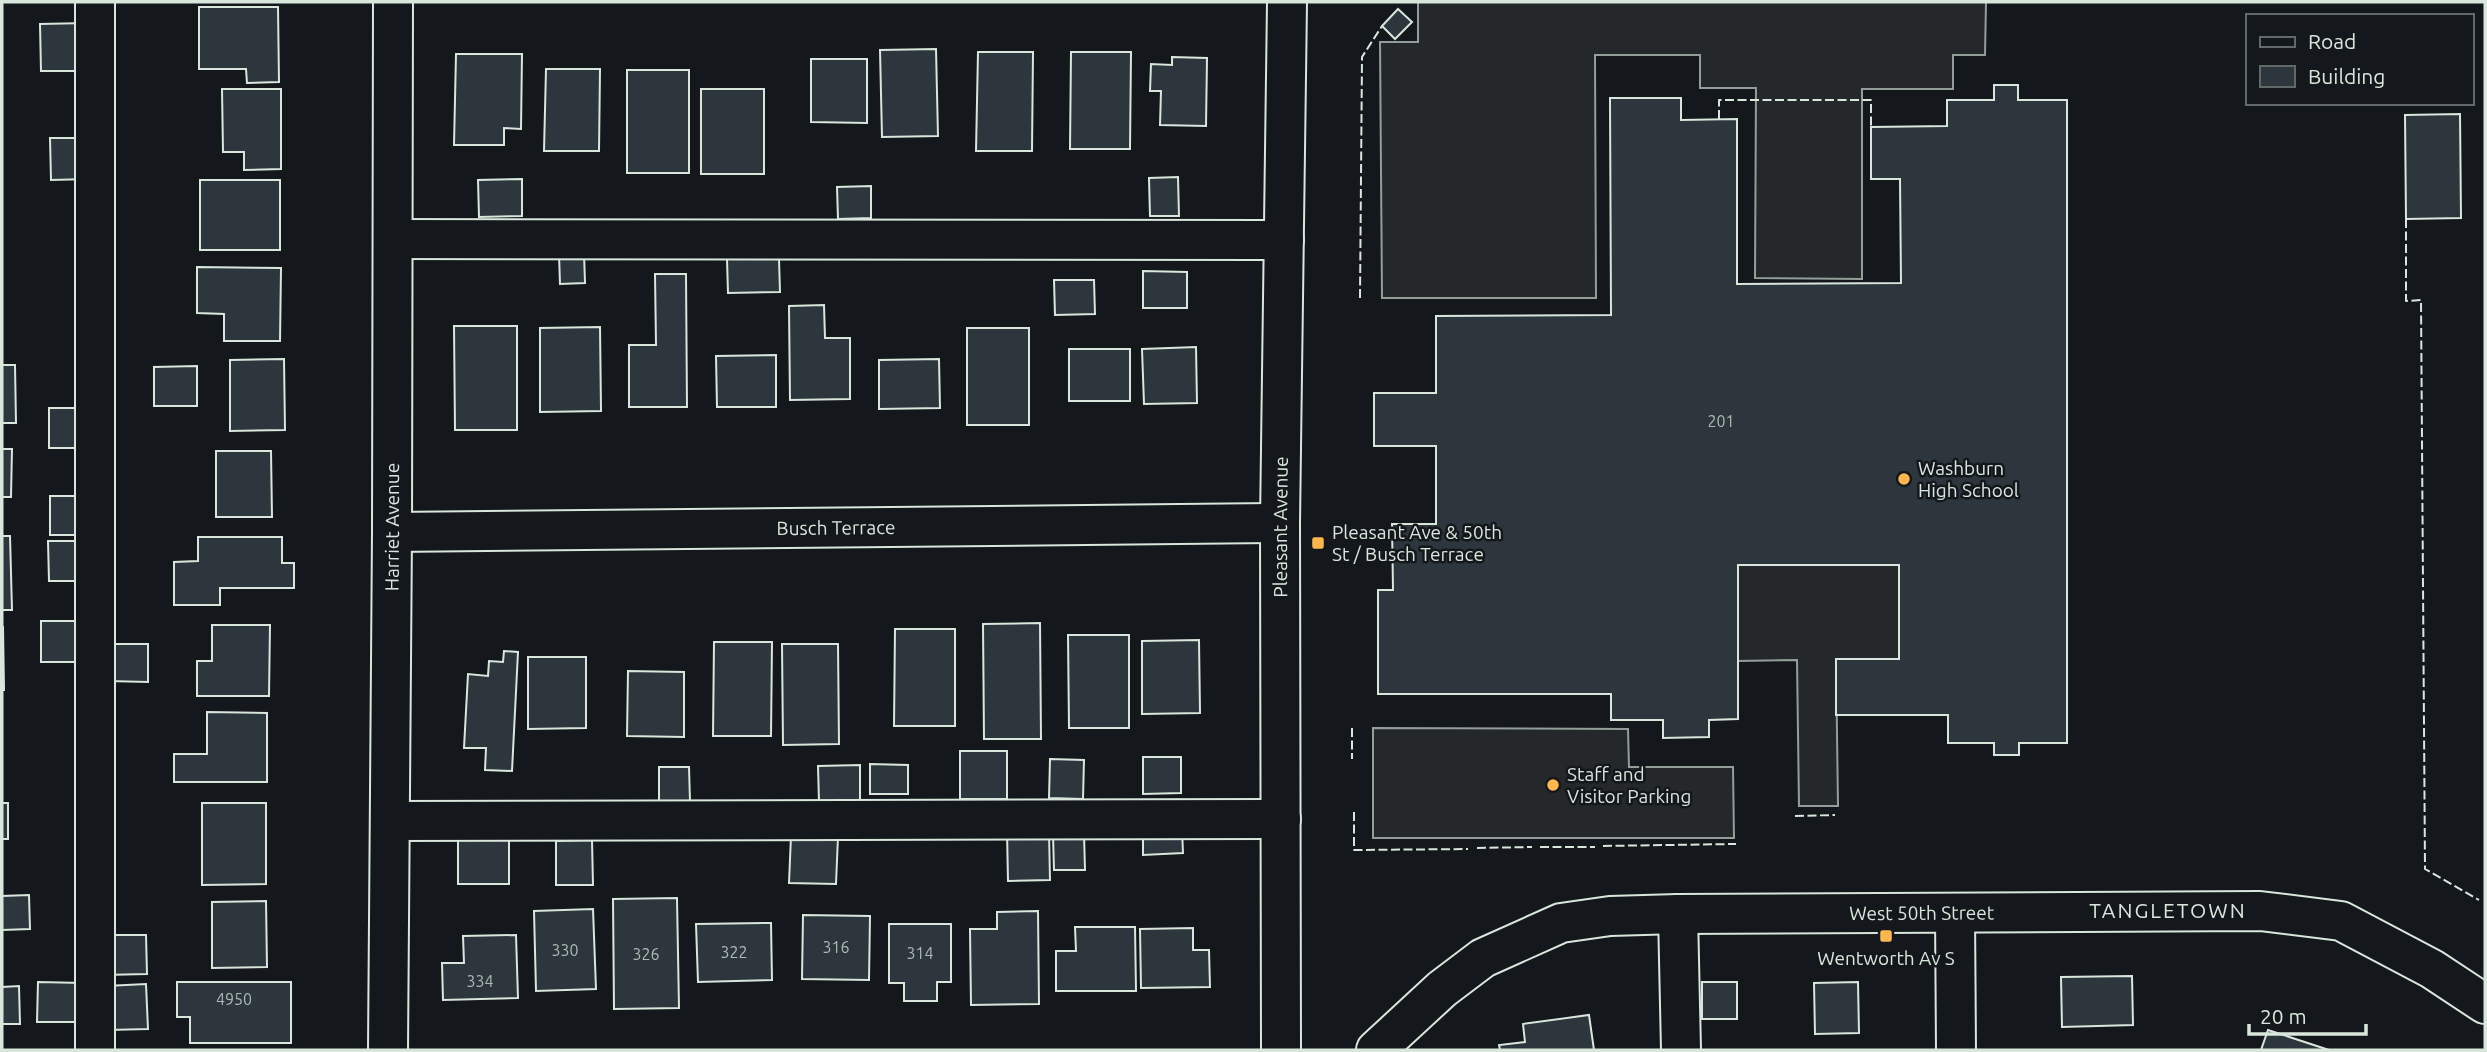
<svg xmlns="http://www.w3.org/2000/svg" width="2487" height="1052" font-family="Ubuntu,sans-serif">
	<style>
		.parking { fill: #24282b; stroke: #939e99; stroke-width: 2 }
		.building { fill: #2c363c; stroke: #d8e6dc; stroke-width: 2 }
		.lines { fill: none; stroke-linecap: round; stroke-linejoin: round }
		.minor-casing { stroke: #d8e6dc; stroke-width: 42 }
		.minor { stroke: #14181c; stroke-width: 38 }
		.fence { stroke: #d8e6dc; stroke-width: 2; stroke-dasharray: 9 3.5; stroke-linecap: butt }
		.poi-dot { fill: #ffb74d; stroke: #14181c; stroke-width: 2.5 }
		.labels { text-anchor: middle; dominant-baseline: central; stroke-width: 5; stroke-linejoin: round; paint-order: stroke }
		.number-label { font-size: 16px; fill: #adbab4 }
		.poi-label { font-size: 19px; fill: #d8e6dc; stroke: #14181c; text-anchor: start }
		.street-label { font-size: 19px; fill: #d8e6dc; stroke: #14181c }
		.neighbourhood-label { font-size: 21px; letter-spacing: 2px; fill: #d8e6dc; stroke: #14181c }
	</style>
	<rect width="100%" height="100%" fill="#14181c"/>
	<!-- parking -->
	<g class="parking">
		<polygon points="1418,2 1986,2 1985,55 1953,55 1953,89 1862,89 1862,279 1755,278 1756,88 1700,88 1700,55 1595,55 1596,298 1382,298 1380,42 1418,42"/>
		<polygon points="1738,565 1899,565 1899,659 1836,659 1838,806 1799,806 1797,660 1738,661"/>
		<polygon points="1373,728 1628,729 1629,767 1733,767 1734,838 1373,838"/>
	</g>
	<!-- building -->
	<g class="building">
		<polygon points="199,7 278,7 279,82 247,83 246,69 199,69"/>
		<polygon points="1398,9 1412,22 1395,39 1382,26"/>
		<polygon points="87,23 87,71 41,71 40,24"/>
		<polygon points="936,49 938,136 882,137 880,50"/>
		<polygon points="978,52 1033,52 1032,151 976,151"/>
		<polygon points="1071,52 1131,52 1130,149 1070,149"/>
		<polygon points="456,54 522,54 521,129 504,128 504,145 454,145"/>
		<polygon points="1172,57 1207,58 1206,126 1160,125 1161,91 1150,91 1151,64 1172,65"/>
		<polygon points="811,59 867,59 867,123 811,122"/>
		<polygon points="546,69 600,69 599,151 544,151"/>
		<rect x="627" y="70" width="62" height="103"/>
		<polygon points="1994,85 2018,85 2018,100 2067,100 2067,743 2019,743 2019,755 1994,755 1994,743 1948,743 1948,715 1836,715 1836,659 1899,659 1899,565 1738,565 1738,719 1709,720 1709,737 1663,738 1663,720 1611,720 1611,694 1378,694 1378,590 1393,590 1392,524 1436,524 1436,446 1374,446 1374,393 1436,393 1436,316 1611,315 1610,98 1681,98 1681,120 1737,119 1737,284 1901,283 1900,179 1871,179 1871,127 1947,126 1947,100 1994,100"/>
		<polygon points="222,89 281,89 281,169 244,170 244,152 223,152"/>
		<rect x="701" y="89" width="63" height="85"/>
		<polygon points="2460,114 2461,218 2406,219 2405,115"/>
		<polygon points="50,138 88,138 89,179 51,180"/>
		<polygon points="1178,177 1179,216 1150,216 1149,178"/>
		<polygon points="522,179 522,216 479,217 478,180"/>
		<rect x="200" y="180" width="80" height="70"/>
		<polygon points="871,186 871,218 838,219 837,187"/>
		<polygon points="584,253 585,283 560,284 559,254"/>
		<polygon points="727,259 779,259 780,292 728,293"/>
		<polygon points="197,267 281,268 280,341 224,341 224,314 197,313"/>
		<polygon points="1143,271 1187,272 1187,308 1143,308"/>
		<polygon points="655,274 686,274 687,407 629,407 629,345 656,345"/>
		<polygon points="1054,280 1094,280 1095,314 1055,315"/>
		<polygon points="824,305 825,338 850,338 850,399 790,400 789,306"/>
		<polygon points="454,326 517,326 517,430 455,430"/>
		<polygon points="600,327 601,411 540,412 540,328"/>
		<rect x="967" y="328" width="62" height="97"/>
		<polygon points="1196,347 1197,403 1144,404 1142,349"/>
		<rect x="1069" y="349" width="61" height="52"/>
		<polygon points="776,355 776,407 717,407 716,356"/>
		<polygon points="284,359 285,430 230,431 230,360"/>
		<polygon points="939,359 940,408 879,409 879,360"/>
		<polygon points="2,365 15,365 16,423 2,423"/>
		<polygon points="197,366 197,406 154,406 154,367"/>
		<rect x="49" y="408" width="38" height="40"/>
		<polygon points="2,449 12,449 11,497 2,497"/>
		<polygon points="216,451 271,451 272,517 216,517"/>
		<rect x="50" y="496" width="37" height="39"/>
		<polygon points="2,536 10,536 12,610 2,610"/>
		<polygon points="198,537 282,537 282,563 294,563 294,588 220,588 220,605 174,605 174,562 198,561"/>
		<polygon points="48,541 90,541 90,581 49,581"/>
		<rect x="41" y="621" width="41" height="41"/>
		<polygon points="1040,623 1041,739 984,739 983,624"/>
		<polygon points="212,625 270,625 269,696 197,696 197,661 212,661"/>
		<polygon points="2,627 3,627 4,690 2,690"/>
		<polygon points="895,629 955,629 955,726 894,726"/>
		<polygon points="1068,635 1129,635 1129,728 1069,728"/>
		<polygon points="1199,640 1200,713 1142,714 1142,641"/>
		<polygon points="714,642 772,642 771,736 713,736"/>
		<polygon points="108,644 148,644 148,682 108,681"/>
		<polygon points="782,644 838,644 839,744 783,745"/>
		<polygon points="504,651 518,652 512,771 485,770 486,748 464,748 468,674 488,676 489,661 503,662"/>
		<polygon points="528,657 586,657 586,728 528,729"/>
		<polygon points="628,671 684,672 684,737 627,736"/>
		<polygon points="207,712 267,713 267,782 174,782 174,754 207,754"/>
		<rect x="960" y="751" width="47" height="48"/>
		<polygon points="1143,757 1181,757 1181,793 1143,794"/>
		<polygon points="1050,759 1084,760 1083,799 1049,798"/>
		<polygon points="870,764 908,765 908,794 870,794"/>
		<polygon points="860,765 860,801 819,802 818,766"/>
		<polygon points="659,767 689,767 690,801 659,801"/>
		<rect x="2" y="803" width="6" height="36"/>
		<polygon points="202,803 266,803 266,884 202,885"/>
		<polygon points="1182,829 1183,853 1143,855 1143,830"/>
		<rect x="458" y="831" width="51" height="53"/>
		<polygon points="1007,831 1049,831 1050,880 1008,881"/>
		<polygon points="1084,834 1085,870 1054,870 1053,835"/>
		<polygon points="791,836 838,837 836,884 789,883"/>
		<polygon points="592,840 593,885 556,885 556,841"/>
		<polygon points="29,895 30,929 2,930 2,896"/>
		<polygon points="677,898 679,1008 614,1009 613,899"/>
		<polygon points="266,901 267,967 212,968 212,902"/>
		<polygon points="593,909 596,989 536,991 534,911"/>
		<polygon points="1038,911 1039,1004 971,1005 970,929 997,929 997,912"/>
		<polygon points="803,915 870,916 869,980 802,979"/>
		<polygon points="771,923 772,980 698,982 696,924"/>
		<polygon points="889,924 951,924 951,982 937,982 937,1001 904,1001 904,983 889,983"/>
		<polygon points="1075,927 1135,927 1136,991 1056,991 1056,951 1076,951"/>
		<polygon points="1193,928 1193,950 1209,950 1210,987 1141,988 1140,929"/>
		<polygon points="102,935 146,935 147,974 103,975"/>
		<polygon points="516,935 518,998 443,1000 442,963 464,963 463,936"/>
		<polygon points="2132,976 2133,1025 2062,1027 2061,977"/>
		<polygon points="38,982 83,983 83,1022 37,1022"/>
		<polygon points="177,982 291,982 291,1043 190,1043 190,1017 177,1017"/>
		<rect x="1702" y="982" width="35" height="37"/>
		<polygon points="1858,982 1859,1033 1815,1034 1814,983"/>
		<polygon points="146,984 148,1029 108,1030 106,986"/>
		<polygon points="19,986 20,1024 2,1024 2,987"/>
		<polygon points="1589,1015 1594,1050 1500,1050 1499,1045 1525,1042 1523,1024"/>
		<polygon points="2268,1030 2329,1050 2261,1050"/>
	</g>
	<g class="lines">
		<defs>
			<g id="minor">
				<polyline points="393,239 1284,240"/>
				<path id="s1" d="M392,532L1280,523"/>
				<polyline points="391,821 1281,819"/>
				<polyline points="1955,913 1956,1050"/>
				<polyline points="1678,914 1681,1050"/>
				<polyline points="95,1050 95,2"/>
				<path id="s2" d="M388,1050L392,532L393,2"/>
				<path id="s3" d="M1281,1050L1280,523L1287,2"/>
				<path id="s4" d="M1376,1050L1442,989L1483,958L1561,923L1610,916L1678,914L2260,911L2341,921L2432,969L2485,1004"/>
			</g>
		</defs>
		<!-- minor casing -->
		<use href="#minor" class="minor-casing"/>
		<!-- minor -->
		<use href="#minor" class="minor"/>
		<!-- fence -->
		<g class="fence">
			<polyline points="1719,119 1719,100 1871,100 1871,127"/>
			<polyline points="2406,219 2406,301 2421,300 2425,869 2479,900"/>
			<polyline points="1360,298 1362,57 1382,26"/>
			<polyline points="1352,728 1352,759"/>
			<polyline points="1354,812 1354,850 1468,849"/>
			<polyline points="1795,816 1835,815"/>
			<polyline points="1603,846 1736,844"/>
			<polyline points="1540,847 1595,847"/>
			<polyline points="1477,848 1532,847"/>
		</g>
	</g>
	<!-- markers -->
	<g class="poi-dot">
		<circle cx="1904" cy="479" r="7"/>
		<rect x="1311" y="536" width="14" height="14" rx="3.5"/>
		<circle cx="1553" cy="785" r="7"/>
		<rect x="1879" y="929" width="14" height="14" rx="3.5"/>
	</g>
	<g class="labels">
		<!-- number labels -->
		<g class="number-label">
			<text x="1721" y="421">201</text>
			<text x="836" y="947">316</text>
			<text x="565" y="950">330</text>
			<text x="734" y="952">322</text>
			<text x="920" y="953">314</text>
			<text x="646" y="954">326</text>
			<text x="480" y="981">334</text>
			<text x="234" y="999">4950</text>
		</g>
		<!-- poi labels -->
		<g class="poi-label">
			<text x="1918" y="468">Washburn<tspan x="1918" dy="22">High School</tspan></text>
			<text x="1332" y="532">Pleasant Ave &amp; 50th<tspan x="1332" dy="22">St / Busch Terrace</tspan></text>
			<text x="1567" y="774">Staff and<tspan x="1567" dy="22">Visitor Parking</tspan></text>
			<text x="1886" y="958" text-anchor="middle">Wentworth Av S</text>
		</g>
		<!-- street labels -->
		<g class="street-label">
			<text stroke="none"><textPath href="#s2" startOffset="523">Harriet Avenue</textPath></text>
			<text stroke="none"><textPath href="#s3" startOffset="523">Pleasant Avenue</textPath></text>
			<text stroke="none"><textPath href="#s1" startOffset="444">Busch Terrace</textPath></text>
			<text stroke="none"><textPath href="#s4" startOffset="588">West 50th Street</textPath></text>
		</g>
		<!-- neighbourhood labels -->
		<g class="neighbourhood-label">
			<text x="2168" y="910">TANGLETOWN</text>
		</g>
	</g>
	<!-- border -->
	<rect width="2487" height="1052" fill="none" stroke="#d8e6dc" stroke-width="7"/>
	<!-- legend -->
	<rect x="2246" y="14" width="228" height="91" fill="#14181c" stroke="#626a69" stroke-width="2"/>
	<rect x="2260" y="37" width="35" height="10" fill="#14181c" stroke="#626a69" stroke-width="2"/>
	<text x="2308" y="49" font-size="21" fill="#d8e6dc">Road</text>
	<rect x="2260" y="66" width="35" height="21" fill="#2c363c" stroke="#626a69" stroke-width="2"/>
	<text x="2308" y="84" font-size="21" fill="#d8e6dc">Building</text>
	<!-- scale -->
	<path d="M2249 1024v10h117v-10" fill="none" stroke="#d8e6dc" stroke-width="3.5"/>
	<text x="2260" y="1024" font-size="21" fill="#d8e6dc" stroke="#14181c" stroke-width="5" paint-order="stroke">20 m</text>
</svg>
